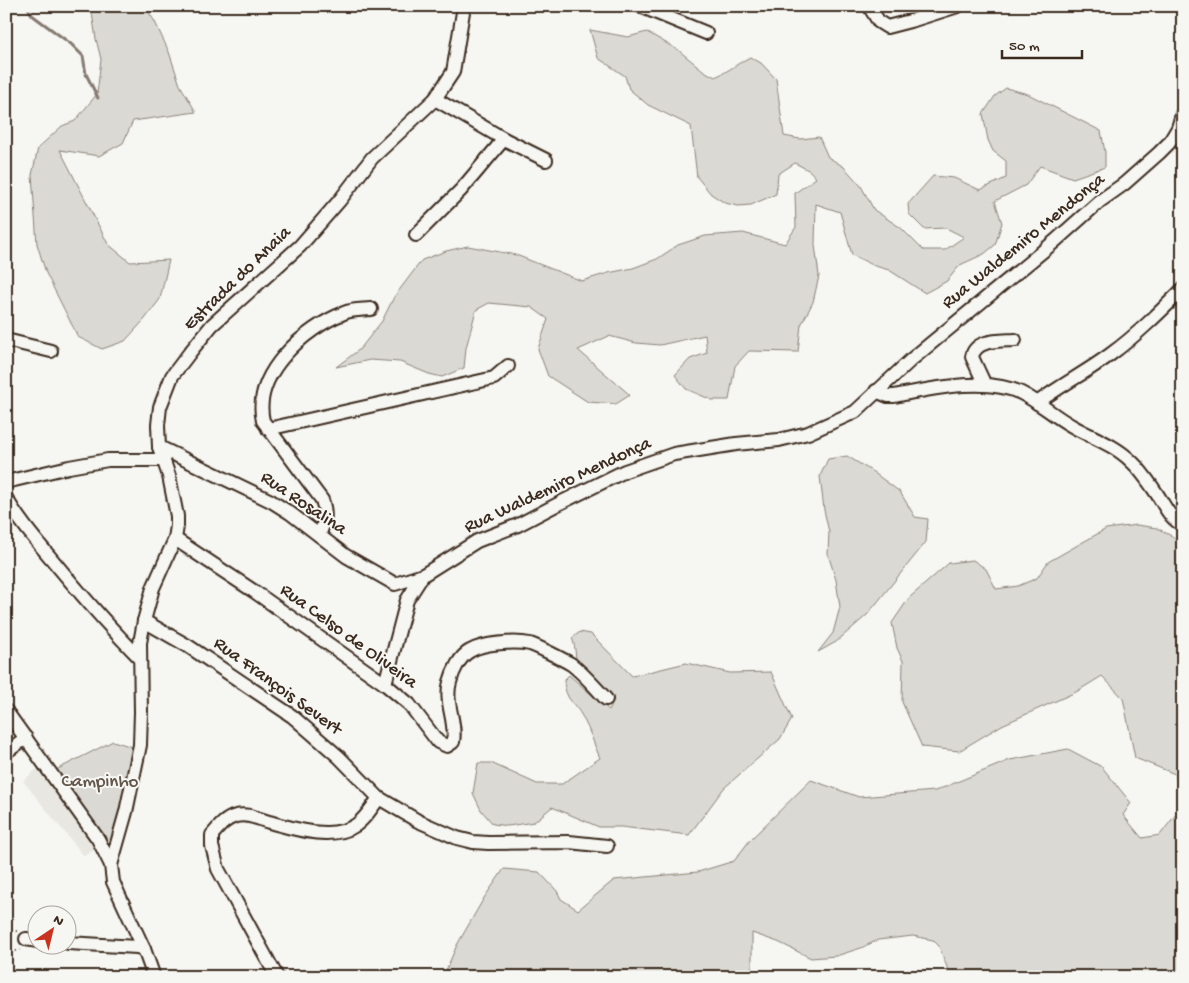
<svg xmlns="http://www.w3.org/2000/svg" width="1189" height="983" font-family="'Gochi Hand',sans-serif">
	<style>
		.built { fill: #e8e7e2 }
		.green { fill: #dad9d3; stroke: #8a8278 }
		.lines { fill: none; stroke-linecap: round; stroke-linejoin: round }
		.stream { stroke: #857a71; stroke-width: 3 }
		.minor-casing { stroke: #3b2a1e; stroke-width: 16 }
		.path { stroke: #3b2a1e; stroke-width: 2; stroke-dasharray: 1 4; stroke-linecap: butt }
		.minor { stroke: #f6f6f2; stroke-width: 12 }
		.labels { text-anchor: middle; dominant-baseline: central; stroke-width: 4; stroke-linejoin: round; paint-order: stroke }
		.street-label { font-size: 19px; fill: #3b2a1e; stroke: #f6f6f2 }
		.park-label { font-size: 19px; fill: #63564b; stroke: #f6f6f2 }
	</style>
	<rect width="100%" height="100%" fill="#f6f6f2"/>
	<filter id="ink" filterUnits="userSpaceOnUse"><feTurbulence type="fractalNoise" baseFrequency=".02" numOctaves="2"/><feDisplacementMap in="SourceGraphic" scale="10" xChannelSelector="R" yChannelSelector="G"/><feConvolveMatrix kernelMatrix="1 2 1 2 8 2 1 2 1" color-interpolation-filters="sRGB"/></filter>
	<g filter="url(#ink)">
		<!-- built -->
		<polygon class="built" points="39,767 96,849 84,856 23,781"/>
		<!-- green -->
		<g class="green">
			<polygon points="91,6 145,6 155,22 169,52 180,85 196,112 133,121 123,143 99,156 60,150 108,244 130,262 169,260 160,299 145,319 125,341 102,349 78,337 46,273 37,244 32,175 38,148 62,126 75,121 97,94 101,59 96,39"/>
			<path d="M590,30L628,37L647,32L678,50L704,71L715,77C728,72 738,63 750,57L761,63L776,79L784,136L800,139L819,137L828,157L844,167L861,186L874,210L901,228L923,250H945L964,237L946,228L924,229L909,214L908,204L933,176L954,178L980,190L1006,178V161L993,151L988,140L983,114L995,96L1006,88L1028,94L1101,131L1105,152V167L1073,178L1040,166L1026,185L995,201L1002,223L995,245L984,254L960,265L947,281L925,293L889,270L875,266L852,255L840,212L816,204L815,245L819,276L813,302L801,325L798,352L749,351L735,366L729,400H712L686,389L675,375L690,359L707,353L705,335L660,345L636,343L609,336L578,350L630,395L616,404L588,402L548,376L538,349L548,319L531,307L489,303L476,310L466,348L464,368L442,377L429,374L400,362L370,360L336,367L360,349L382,321L394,297L422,260L446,251L468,246L516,255L582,281L608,273L633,268L657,259L678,245L705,236L743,233L785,244L796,227L795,193L816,178L810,171L795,163L778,174L776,194L751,205L738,206L725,203L711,194L697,177L691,126L648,105L629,89L625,76L598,58Z"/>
			<polygon points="847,456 873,472 900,492 915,517 928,519 926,542 867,615 836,642 818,652 833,633 840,607 836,580 828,554 829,532 824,510 820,476 828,459"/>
			<polygon points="1137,525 1157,528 1177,539 1183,540 1183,804 1175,774 1135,758 1123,698 1102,676 1076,692 1002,725 959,751 922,747 902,702 903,661 897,648 892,623 909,598 949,563 973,560 986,569 996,589 1018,586 1037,578 1048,562 1106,529"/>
			<path d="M580,632L591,634L632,676L686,663L730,673L771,672L792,719L780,739L724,788L689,835L621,827H599L552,807L534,822L508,826L493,824L481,810L473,793L478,763H491L537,784H562L600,758C594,745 590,730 583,718C575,702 565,701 564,680L569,675L609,710L614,700C605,691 579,670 576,658C575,651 575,645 572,638Z"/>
			<polygon points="113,741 139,749 113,859 54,771"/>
			<polygon points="1068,749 1102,767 1131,803 1123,815 1142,838 1160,835 1183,805 1183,977 947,977 948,970 939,946 933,940 913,936 878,940 861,948 836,956 811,958 778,942 752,933 752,966 749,977 443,977 457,945 484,898 504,869 539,872 557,891 561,899 578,910 614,880 698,872 734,861 750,840 811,780 859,797 935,791 1010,760"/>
		</g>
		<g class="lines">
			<!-- stream -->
			<polyline class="stream" points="27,6 32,15 71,44 83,56 86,74 98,98"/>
			<defs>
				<g id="minor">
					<polyline points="640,6 706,33"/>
					<polyline points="869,6 879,22 887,27 914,20 958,6"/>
					<polyline points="435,99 504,139 546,160"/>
					<polyline points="416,235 461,190 504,139"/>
					<polyline points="6,340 51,351"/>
					<path d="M985,385L972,357C975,339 1000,341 1015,340"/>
					<path d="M876,391L888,396H894C930,389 986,376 1021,393C1039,402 1054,416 1072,426C1091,437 1115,445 1131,461C1141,470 1149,482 1157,494C1165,506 1169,518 1183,525"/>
					<path d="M1037,403C1061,385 1087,372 1111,354C1137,335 1160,312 1183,289"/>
					<polyline points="268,429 494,378 508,366"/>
					<polyline points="159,447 271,501 290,513 346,556 395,584 423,575"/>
					<polyline points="6,482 69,467 108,460 164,460"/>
					<path d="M6,498C21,524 41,546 60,569C85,599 111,629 139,657"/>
					<path d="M319,535C325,522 327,514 322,500L263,421C252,374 305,328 344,313C353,309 362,310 371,309"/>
					<path d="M175,539L255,592L385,684L409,704L438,742L447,746L453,742C457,722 444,703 450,682C453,671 460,656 470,651C483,643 515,641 530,644C537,646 564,660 571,664C584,674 595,687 606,699"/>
					<polyline points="144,621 188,646 292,716 339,757 379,798 418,821 457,838 473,842 488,843 569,842 607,846"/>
					<polyline points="385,684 407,600 423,575 477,541 518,525 560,503 625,471 674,454 736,444 779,440 808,433 855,412 912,359 1054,242 1100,201 1124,184 1159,153 1169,143 1178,128 1183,111"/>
					<polyline points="6,711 98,839 111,865"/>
					<polyline points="6,752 26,738"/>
					<polyline points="26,939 38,941"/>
					<polyline points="68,943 137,947 144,949"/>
					<polyline points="154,977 144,949 113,882 111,865 126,812 140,745 141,712 140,643 144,621 153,588 175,539 177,526 177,516 169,476 159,447 158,425 160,407 172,376 191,351 212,325 300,246 340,200 372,158 435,99 453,72 464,6"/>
					<path d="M277,977L218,869L212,846V835C219,827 225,819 236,816C248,813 258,819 269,822C295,829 333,841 356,825C366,818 372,807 379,798"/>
				</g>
			</defs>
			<!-- minor casing -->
			<use href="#minor" class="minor-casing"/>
			<!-- path -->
			<g class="path">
				<polyline points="6,933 17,931"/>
				<polyline points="6,953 21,950"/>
			</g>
			<!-- minor -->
			<use href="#minor" class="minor"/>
		</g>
	</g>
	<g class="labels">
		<!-- street labels -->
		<g class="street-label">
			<text transform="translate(1024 242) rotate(-39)">Rua Waldemiro Mendonça</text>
			<text transform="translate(238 279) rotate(-44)">Estrada do Anaia</text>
			<text transform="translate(558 486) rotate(-25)">Rua Waldemiro Mendonça</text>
			<text transform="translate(303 504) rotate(34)">Rua Rosalina</text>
			<text transform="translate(348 637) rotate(36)">Rua Celso de Oliveira</text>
			<text transform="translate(277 687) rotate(36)">Rua François Severt</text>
		</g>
		<!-- park labels -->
		<g class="park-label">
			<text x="100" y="782">Campinho</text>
		</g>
	</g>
	<!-- margin -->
	<rect width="1189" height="983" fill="none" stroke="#f6f6f2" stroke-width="25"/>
	<rect x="12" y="12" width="1164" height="958" fill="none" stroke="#3b2a1e" stroke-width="2" filter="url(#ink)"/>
	<!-- north arrow -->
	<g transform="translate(52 930) rotate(35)"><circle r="24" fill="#f6f6f2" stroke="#aba49d"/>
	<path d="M0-4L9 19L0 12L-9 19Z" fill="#c8321e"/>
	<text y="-8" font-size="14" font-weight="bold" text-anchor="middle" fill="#3b2a1e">N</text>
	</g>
	<!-- scale -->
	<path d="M1002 50v8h80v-8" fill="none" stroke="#3b2a1e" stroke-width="2.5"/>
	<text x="1009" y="50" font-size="15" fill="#3b2a1e" stroke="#f6f6f2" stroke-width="4" paint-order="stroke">50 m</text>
</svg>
